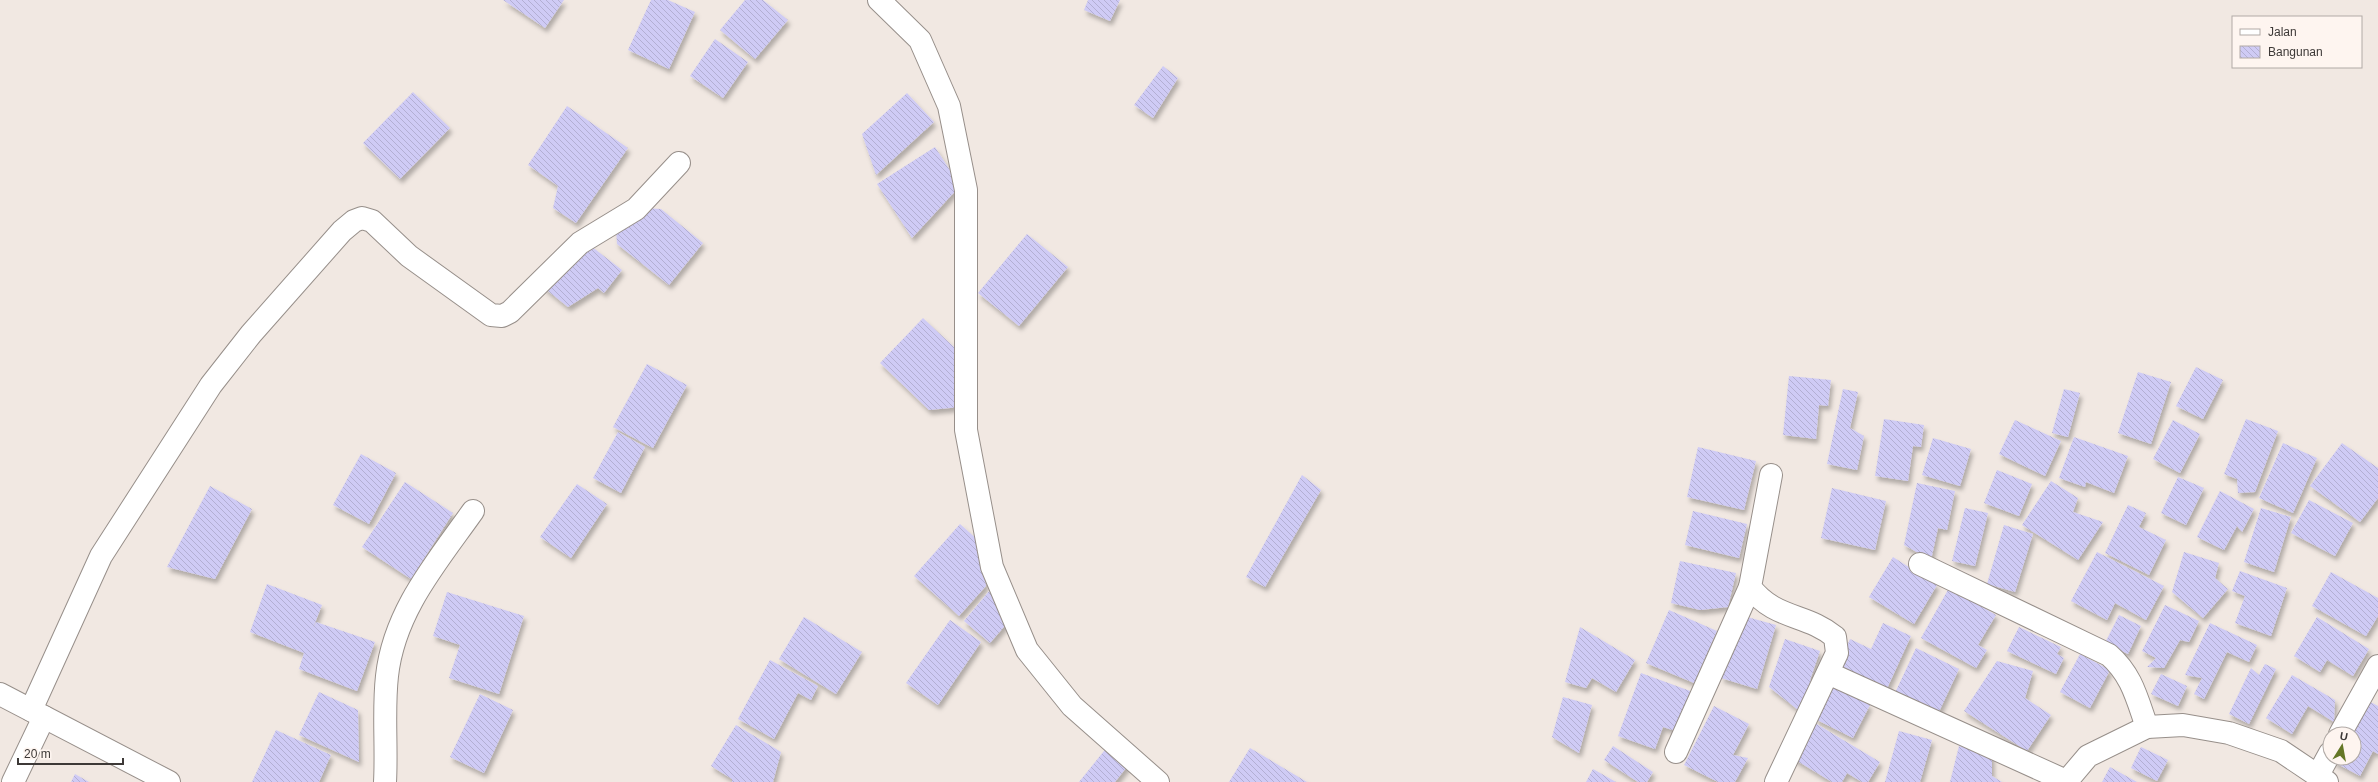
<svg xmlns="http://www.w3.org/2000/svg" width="2378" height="782" font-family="Helvetica,sans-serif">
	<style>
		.building { fill: url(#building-back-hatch); filter: url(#shadow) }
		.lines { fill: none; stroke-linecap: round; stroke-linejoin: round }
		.street-casing { stroke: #978f8a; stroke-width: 24 }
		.street { stroke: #fff; stroke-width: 22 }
	</style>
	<defs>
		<pattern id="building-back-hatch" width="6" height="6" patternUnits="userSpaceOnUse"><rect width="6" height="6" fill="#cfcbf5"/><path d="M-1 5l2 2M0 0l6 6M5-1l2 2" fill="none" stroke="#b3afd3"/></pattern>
		<filter id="shadow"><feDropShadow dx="2.5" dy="4.5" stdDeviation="2" flood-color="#0004"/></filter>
	</defs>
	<rect width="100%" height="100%" fill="#f1e8e2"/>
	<!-- building -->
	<g class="building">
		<polygon points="503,0 564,0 545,28"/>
		<polygon points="651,0 668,0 695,12 669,69 628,50"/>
		<polygon points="745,0 763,0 788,20 755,59 720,30"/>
		<polygon points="1088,0 1120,0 1110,21 1084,10"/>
		<polygon points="715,39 748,62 723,98 690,76"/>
		<polygon points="1163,66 1178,78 1153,118 1134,105"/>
		<polygon points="413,92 450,128 400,179 363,143"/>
		<polygon points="907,93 934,122 876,175 862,134"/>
		<polygon points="567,106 628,148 576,223 553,208 558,186 528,165"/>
		<polygon points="935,147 960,186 912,238 877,184"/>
		<polygon points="645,208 661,209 703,243 669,285 617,244 616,228"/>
		<polygon points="1027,234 1068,267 1019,326 978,293"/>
		<polygon points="587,243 622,270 604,293 598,288 568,307 543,287"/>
		<polygon points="923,318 956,349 960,407 929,410 880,363"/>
		<polygon points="647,364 687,385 653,448 613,427"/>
		<polygon points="2196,367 2223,380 2203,419 2176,406"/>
		<polygon points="2138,372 2171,382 2151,444 2118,433"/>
		<polygon points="1789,376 1831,380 1828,406 1819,405 1816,439 1783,435"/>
		<polygon points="1843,389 1858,392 1850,428 1864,436 1857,470 1827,464"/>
		<polygon points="2064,389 2080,393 2068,437 2052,433"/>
		<polygon points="1884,419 1924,425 1921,447 1913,446 1908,481 1875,476"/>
		<polygon points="2246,419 2278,431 2255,492 2238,493 2237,479 2224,474"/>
		<polygon points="2015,420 2061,441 2045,476 1999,454"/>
		<polygon points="2173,420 2200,434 2180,473 2153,459"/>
		<polygon points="618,432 645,447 621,493 593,478"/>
		<polygon points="2074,437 2128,456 2114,493 2086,482 2085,487 2059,478"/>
		<polygon points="1933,438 1971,449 1960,486 1922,475"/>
		<polygon points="2283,443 2317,458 2293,513 2259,498"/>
		<polygon points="2342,443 2378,468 2378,498 2360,522 2310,486"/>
		<polygon points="1698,447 1756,461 1744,510 1687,497"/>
		<polygon points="361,454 396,473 369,524 333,505"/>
		<polygon points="1997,470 2032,484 2019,516 1984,503"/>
		<polygon points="1302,475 1321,490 1265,587 1246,577"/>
		<polygon points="2178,477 2204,488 2186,525 2161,513"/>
		<polygon points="2051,481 2078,498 2073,512 2103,522 2078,560 2022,525"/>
		<polygon points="405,482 453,513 411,579 362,547"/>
		<polygon points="1917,483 1955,491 1947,530 1938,528 1931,560 1904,545"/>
		<polygon points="577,484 607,504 571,558 540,537"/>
		<polygon points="210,486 252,509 215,579 167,567"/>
		<polygon points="1832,488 1886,501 1875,550 1821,538"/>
		<polygon points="2220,491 2254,509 2242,532 2237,526 2224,550 2197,537"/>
		<polygon points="2309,500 2353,523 2335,556 2291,533"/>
		<polygon points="2128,505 2146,513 2139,527 2166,540 2149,575 2105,553"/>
		<polygon points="1965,508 1988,513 1975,566 1952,561"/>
		<polygon points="2261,508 2291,517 2274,572 2244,562"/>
		<polygon points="1693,511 1747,524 1739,558 1685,545"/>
		<polygon points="960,524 979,541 986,586 959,616 914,576"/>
		<polygon points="2004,525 2033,534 2015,592 1987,584"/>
		<polygon points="2097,552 2164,586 2146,620 2115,603 2107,620 2071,601"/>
		<polygon points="2184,552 2219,563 2215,578 2228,589 2203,618 2172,592"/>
		<polygon points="1893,557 1937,585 1914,624 1869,597"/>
		<polygon points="1680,561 1736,573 1728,607 1700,610 1671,603"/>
		<polygon points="2240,571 2287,588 2271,636 2235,623 2245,596 2232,591"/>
		<polygon points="2331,572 2378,598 2378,616 2366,636 2312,606"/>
		<polygon points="267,584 322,605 313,628 316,622 375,642 357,691 299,669 304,653 250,632"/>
		<polygon points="1949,588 1996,615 1978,645 1987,650 1976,668 1921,638"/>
		<polygon points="990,590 1009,621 990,643 964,621"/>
		<polygon points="447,592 524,616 499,694 449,678 460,645 433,636"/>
		<polygon points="2165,605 2199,621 2189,642 2180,640 2164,668 2147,667 2156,658 2142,651"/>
		<polygon points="1669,610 1717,631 1694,683 1646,663"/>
		<polygon points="1740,615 1776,625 1757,689 1721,678"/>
		<polygon points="2119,615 2141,626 2128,654 2105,643"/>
		<polygon points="804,617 862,652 836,694 779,659"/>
		<polygon points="2317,617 2369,649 2353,676 2327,660 2320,672 2294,656"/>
		<polygon points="950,620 981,642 938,705 906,683"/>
		<polygon points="1883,623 1911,636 1885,693 1836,671 1850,639 1871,649"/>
		<polygon points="2210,623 2257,645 2249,662 2227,652 2204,699 2194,694 2202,678 2185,675"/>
		<polygon points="1580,627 1635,660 1616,692 1592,678 1586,688 1565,682"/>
		<polygon points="2019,627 2061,647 2057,654 2064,658 2056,674 2007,651"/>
		<polygon points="1785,639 1820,651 1810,680 1815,685 1802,713 1769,687"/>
		<polygon points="1916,648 1959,669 1937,716 1894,695"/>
		<polygon points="2080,654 2110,670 2090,708 2060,692"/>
		<polygon points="770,660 818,686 811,700 798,693 774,739 738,719"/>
		<polygon points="1997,661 2033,671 2025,698 2051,715 2027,751 1964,711"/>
		<polygon points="2265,664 2276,669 2249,724 2229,714 2251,668 2259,675"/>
		<polygon points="1641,673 1693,692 1679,732 1663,727 1655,749 1618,736"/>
		<polygon points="2161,674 2187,686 2178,706 2151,694"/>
		<polygon points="2292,675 2335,700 2334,722 2308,706 2292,734 2266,718"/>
		<polygon points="1832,686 1870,705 1853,738 1815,719"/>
		<polygon points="319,692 358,710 359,762 299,735"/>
		<polygon points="480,694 513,710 484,773 450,757"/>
		<polygon points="1563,697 1592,705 1579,753 1552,737"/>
		<polygon points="2365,699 2378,706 2378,754 2373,751 2360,776 2332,761 2334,758 2354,758 2354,734 2347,734"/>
		<polygon points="1714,706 1749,724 1733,755 1748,758 1735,782 1718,782 1684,765"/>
		<polygon points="1810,720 1880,762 1868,782 1862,782 1847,773 1842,782 1832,782 1789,756"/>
		<polygon points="736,725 781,752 773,782 732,782 732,779 711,766"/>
		<polygon points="276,730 331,755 319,782 252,782"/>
		<polygon points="1899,731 1932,740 1920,782 1885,782"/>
		<polygon points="1108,746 1130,763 1115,782 1079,782"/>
		<polygon points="1613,746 1653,772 1647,782 1638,782 1604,760"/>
		<polygon points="1959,746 1992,754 1992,776 2002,782 1950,782"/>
		<polygon points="2141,747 2168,760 2157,781 2131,768"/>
		<polygon points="1250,748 1307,782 1229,782"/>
		<polygon points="2110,767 2137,782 2102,782"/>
		<polygon points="1593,769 1616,782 1586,782"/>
		<polygon points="75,774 89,782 71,782"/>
	</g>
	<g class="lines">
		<defs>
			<g id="street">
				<polyline points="879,0 920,40 949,106 966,190 966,430 992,567 1027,650 1072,706 1158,782"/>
				<path d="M1771,475L1750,587C1775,620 1806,613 1835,637L1837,653L1776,782"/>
				<path d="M1920,564L2109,655C2132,675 2137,699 2147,727"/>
				<polyline points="1828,673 2066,781"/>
				<polyline points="0,694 169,782"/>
				<polyline points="31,710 101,556 211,385 251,334 342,231 354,221 362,218 372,221 409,256 491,315 502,316 510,312 580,243 636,209 679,163"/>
				<polyline points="2340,734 2378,666"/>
				<polyline points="1676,752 1750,587"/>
				<polyline points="2318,775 2330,753"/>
				<polyline points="13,782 44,717"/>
				<path d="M385,782C387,746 383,711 387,676C394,611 437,562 473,511"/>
				<polyline points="2066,782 2088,756 2147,727 2183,725 2229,733 2281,751 2327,782"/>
			</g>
		</defs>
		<!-- street casing -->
		<use href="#street" class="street-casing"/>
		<!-- street -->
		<use href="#street" class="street"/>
	</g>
	<!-- legend -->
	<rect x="2232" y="16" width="130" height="52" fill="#fef5f0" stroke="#b1aaa6"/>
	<rect x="2240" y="29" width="20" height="6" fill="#ffffff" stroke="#b1aaa6"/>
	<text x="2268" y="36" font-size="12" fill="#3d3937">Jalan</text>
	<rect x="2240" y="46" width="20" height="12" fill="url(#building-back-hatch)" stroke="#b1aaa6"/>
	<text x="2268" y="56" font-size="12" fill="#3d3937">Bangunan</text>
	<!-- north arrow -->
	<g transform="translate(2342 746) rotate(11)"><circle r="19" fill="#fef5f0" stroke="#b1aaa6"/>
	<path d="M0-3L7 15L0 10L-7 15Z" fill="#647726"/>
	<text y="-6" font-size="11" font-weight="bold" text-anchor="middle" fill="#3d3937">U</text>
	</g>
	<!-- scale -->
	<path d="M18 758v6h105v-6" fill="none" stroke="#3d3937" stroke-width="2"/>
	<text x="24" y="758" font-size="12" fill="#3d3937" stroke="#fef5f0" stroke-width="3" paint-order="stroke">20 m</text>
</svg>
